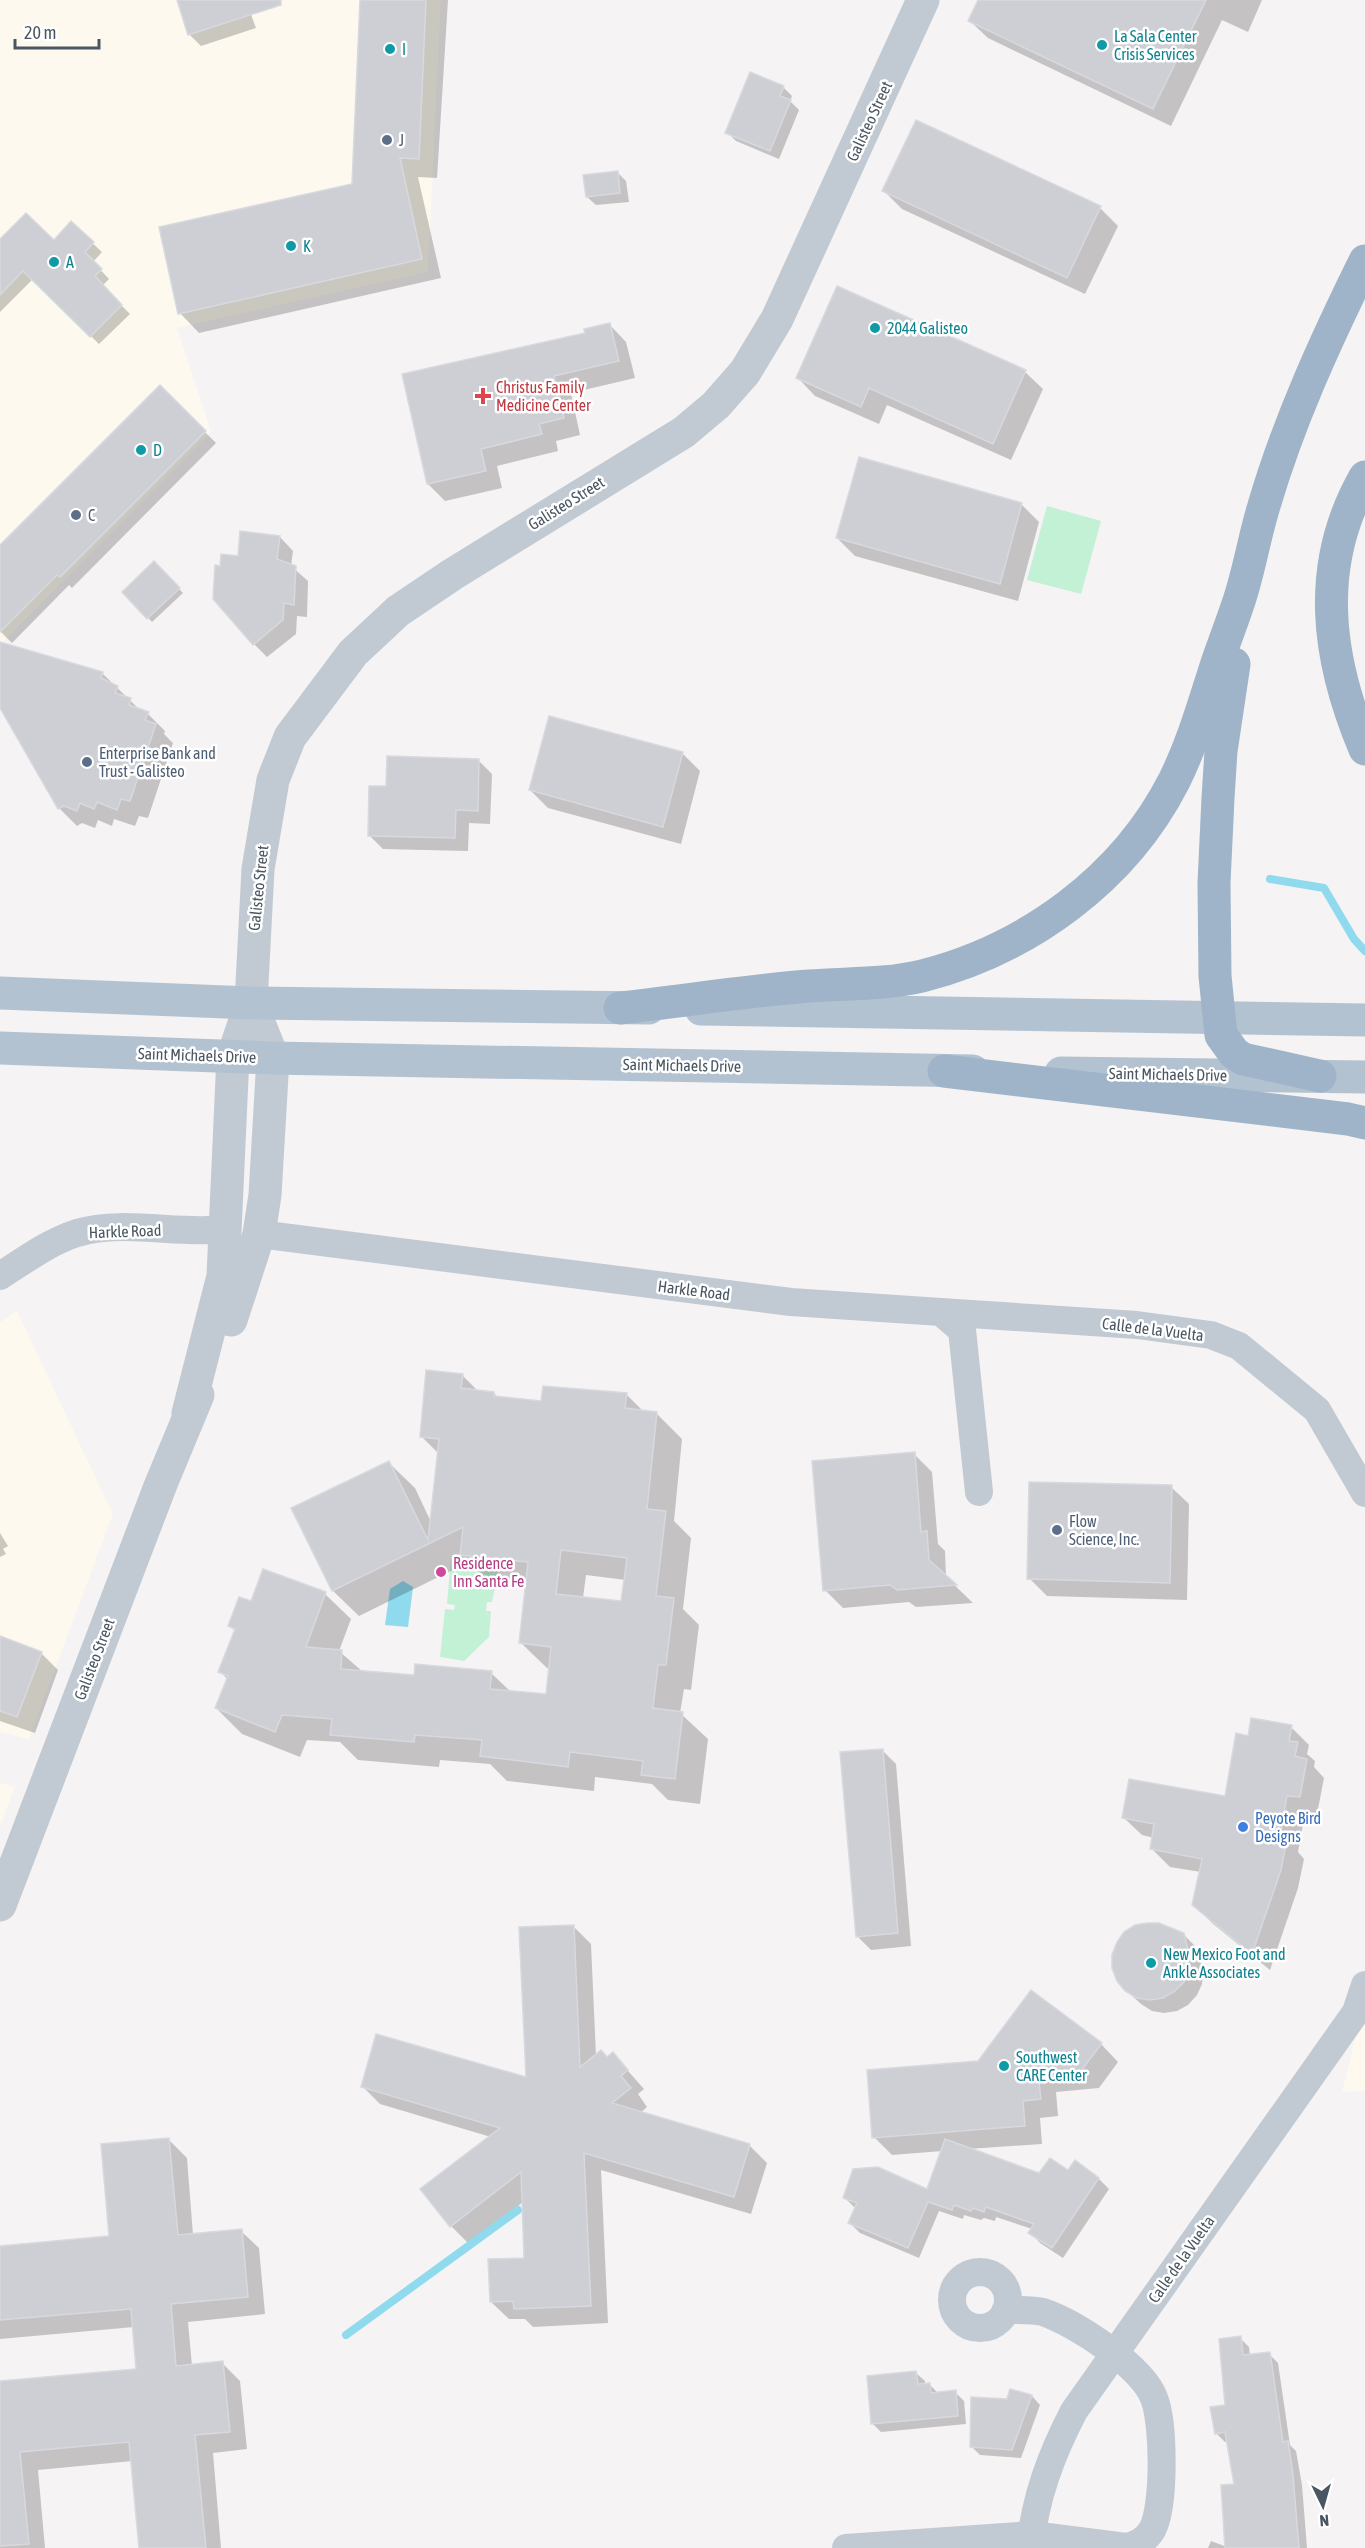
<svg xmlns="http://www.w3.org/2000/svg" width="1365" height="2548" font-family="'Asap Condensed',sans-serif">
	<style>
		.commercial { fill: #fdf9ef }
		.green { fill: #c3f1d5 }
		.water { fill: #90daee }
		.shadow { fill: #0003; fill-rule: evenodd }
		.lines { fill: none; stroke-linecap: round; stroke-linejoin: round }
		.stream { stroke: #90daee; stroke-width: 8 }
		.building { fill: #cdcfd5; stroke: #d7d9de; stroke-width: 1.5; fill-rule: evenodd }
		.minor { stroke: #c1cad2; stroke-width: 28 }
		.tertiary { stroke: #c1cad2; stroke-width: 33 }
		.primary { stroke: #b3c2d1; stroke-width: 33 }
		.trunk { stroke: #9fb4c9; stroke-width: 33 }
		.culture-dot { fill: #0f9aa8; stroke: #fff; stroke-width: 2 }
		.service-dot { fill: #5c6f8a; stroke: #fff; stroke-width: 2 }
		.health-dot { fill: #e0444e; stroke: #fff; stroke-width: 2 }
		.hotel-dot { fill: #d1479c; stroke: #fff; stroke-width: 2 }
		.shop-dot { fill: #3f7fe0; stroke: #fff; stroke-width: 2 }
		.labels { text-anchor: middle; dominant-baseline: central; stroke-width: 5; stroke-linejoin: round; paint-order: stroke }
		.culture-label { font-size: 16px; fill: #0d838f; stroke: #fff; text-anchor: start }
		.street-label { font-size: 16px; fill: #4a5661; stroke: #fff }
		.service-label { font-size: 16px; fill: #4e5e75; stroke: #fff; text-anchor: start }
		.health-label { font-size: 16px; fill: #be3a42; stroke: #fff; text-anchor: start }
		.hotel-label { font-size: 16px; fill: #b23c85; stroke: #fff; text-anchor: start }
		.shop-label { font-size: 16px; fill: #366cbe; stroke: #fff; text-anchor: start }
	</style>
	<rect width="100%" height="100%" fill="#f5f3f3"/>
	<!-- commercial -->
	<g class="commercial">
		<polygon points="0,0 441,0 428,272 177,328 211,432 0,645"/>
		<polygon points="17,1311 113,1514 29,1739 0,1732 0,1322"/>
		<polygon points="0,1783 15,1787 0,1826"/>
		<polygon points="1365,2000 1365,2091 1342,2092"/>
	</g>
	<!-- green -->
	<g class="green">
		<polygon points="1047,506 1101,521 1081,594 1027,580"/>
		<polygon points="451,1558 500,1563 492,1602 487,1602 486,1611 491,1611 489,1637 464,1661 440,1657 445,1609 454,1610 455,1605 447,1604"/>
	</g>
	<!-- water -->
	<polygon class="water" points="403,1581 413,1587 408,1627 385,1625 390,1589"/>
	<!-- shadow -->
	<g class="shadow">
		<polygon points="178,0 279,0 249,9 256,28 201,46 189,34"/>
		<polygon points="361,0 448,0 437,178 418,177 441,278 199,333 180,313 353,185"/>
		<polygon points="980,0 1262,0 1248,32 1222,20 1171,126 988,38 970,21"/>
		<polygon points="783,87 792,96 790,101 799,110 779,159 736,141 727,132"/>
		<polygon points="916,122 1100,208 1118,226 1085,294 902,209 884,191"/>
		<polygon points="617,172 626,181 629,202 596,205 587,197"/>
		<polygon points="71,223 102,252 93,262 109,279 102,286 130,314 99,344 33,279 0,312 0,241 54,243"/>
		<polygon points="609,324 626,342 635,378 571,393 580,435 556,441 558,451 497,466 502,488 445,501 428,484 587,334"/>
		<polygon points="1025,372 1043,389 1011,460 887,405 879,424 815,396 798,378"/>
		<polygon points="160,387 216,443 72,588 69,585 12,643 0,631 0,547"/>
		<polygon points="1021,504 1039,522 1018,601 855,556 837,538"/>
		<polygon points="280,537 293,551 291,566 308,581 307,617 297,616 296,634 267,657 254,644 221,568"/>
		<polygon points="154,563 183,593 152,622 124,592"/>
		<polygon points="102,673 142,712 148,714 165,731 164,734 173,743 148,818 139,816 135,826 114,819 112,826 98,820 95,828 82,823 77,826 59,808 0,705 0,679"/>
		<polygon points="682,753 700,771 681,844 548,808 530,790"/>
		<polygon points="478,760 492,774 490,824 469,823 468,851 383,849 369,835 387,788"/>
		<path d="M462,1375L479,1392L494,1393L498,1398L543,1403L626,1394L644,1412L656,1413L682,1439L674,1521L691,1538L683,1609L699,1625L691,1690L684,1689L680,1713L708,1739L700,1804L668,1800L652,1784L595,1777L594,1791L507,1781L490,1764L440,1760L439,1767L358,1760L340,1742L307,1740L300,1757L242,1734L216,1708L228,1680L220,1671L236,1632L230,1626L252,1603L325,1594L351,1619L339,1651L363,1672L415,1677L491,1673L511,1692L547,1696L550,1669L547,1668L521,1643L527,1585L487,1580L469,1562L359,1616L333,1591L293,1509L389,1463L415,1488L431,1522L439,1454L421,1436ZM586,1575L626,1580L623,1603L583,1598Z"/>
		<polygon points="914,1454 932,1472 938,1544 945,1551 946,1577 973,1603 916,1607 909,1602 843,1608 825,1590"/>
		<polygon points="1171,1487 1189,1504 1187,1600 1047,1596 1029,1578"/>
		<polygon points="0,1533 8,1546 3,1549 6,1554 0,1557"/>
		<polygon points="0,1638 41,1653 58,1670 35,1733 0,1721"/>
		<polygon points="1291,1727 1309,1745 1307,1754 1315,1761 1314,1767 1324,1778 1317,1814 1305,1813 1298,1852 1304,1859 1298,1888 1270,1970 1212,1923 1194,1905 1201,1872 1170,1867 1152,1849 1154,1838 1142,1835 1124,1818 1226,1798 1249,1738"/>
		<polygon points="882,1750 896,1764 911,1946 871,1950 857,1936"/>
		<polygon points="573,1926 591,1944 596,2056 608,2058 613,2054 644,2089 638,2094 647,2107 640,2113 749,2145 767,2163 751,2214 601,2170 608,2323 533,2327 525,2319 509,2319 491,2302 526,2259 523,2202 469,2244 451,2226 491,2137 380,2104 362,2086 527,2079"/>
		<polygon points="1183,1934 1197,1948 1203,1972 1202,1984 1197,1995 1188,2005 1177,2011 1164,2013 1152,2011 1141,2004 1126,1990"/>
		<polygon points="1101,2044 1118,2062 1099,2088 1056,2092 1058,2116 1040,2118 1042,2144 968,2149 1040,2175 1068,2172 1099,2179 1109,2189 1063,2258 1040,2243 1030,2232 1032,2229 996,2217 995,2221 984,2218 981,2220 964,2215 963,2219 939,2211 919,2258 860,2233 850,2223 856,2209 845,2198 927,2191 942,2151 892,2155 874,2137 979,2063"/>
		<polygon points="169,2140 187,2158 193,2235 241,2231 259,2248 265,2314 188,2322 192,2366 222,2363 240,2381 247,2449 213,2453 221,2548 140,2548 132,2461 38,2470 45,2548 0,2548 0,2383 138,2371 134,2327 0,2339 0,2247 110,2237"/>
		<polygon points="1240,2338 1249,2347 1250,2356 1269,2354 1278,2363 1290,2445 1296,2451 1302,2485 1307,2548 1208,2548 1211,2541 1227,2547 1236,2485 1228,2441 1225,2442 1216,2433 1227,2406"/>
		<polygon points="916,2373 925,2381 925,2385 930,2385 939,2394 955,2392 964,2401 966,2424 881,2432 872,2423"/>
		<polygon points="1032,2396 1040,2405 1021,2458 980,2455 971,2446"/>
	</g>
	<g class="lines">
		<!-- stream -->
		<g class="stream">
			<polyline points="1270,879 1324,888 1354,939 1365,951"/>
			<polyline points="346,2335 518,2210"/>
		</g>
	</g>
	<!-- building -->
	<g class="building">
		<polygon points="177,0 281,0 281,5 188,35"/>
		<polygon points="360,0 426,0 419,159 400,158 422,259 178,314 159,227 352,184"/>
		<polygon points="978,0 1206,0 1153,109 968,21"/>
		<polygon points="750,72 784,86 780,96 791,100 770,151 725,133"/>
		<polygon points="916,120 1101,206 1067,278 882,191"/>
		<polygon points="618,171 620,193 586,197 583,175"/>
		<polygon points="26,213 54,240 71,221 94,242 85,252 102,269 95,276 122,305 90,337 23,271 0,295 0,239"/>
		<polygon points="837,286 1026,370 993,444 869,388 861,407 796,378"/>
		<polygon points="610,323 619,361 554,376 564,418 539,424 542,434 481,449 486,471 427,484 402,374 585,333 584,329"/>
		<polygon points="160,385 206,431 60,577 57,575 0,632 0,545"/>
		<polygon points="859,457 1022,503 1000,584 836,538"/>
		<polygon points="240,531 280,536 277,559 296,566 294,605 284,603 283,620 253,645 213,599 215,565 220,566 221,554 238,556"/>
		<polygon points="154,561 180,588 147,619 122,592"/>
		<polygon points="0,642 103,672 101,678 118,686 115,693 131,698 129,705 149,712 145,720 156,724 130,801 121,799 117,810 97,802 94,809 80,803 77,811 64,806 58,809 0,708"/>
		<polygon points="549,716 683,752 663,827 529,790"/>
		<polygon points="387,756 479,759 478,811 456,810 455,838 368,836 369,786 386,786"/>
		<path d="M426,1370L463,1374L461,1388L494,1392V1396L541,1401L543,1386L627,1393L625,1408L657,1412L647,1509L666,1511L656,1596L674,1598L666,1665H658L653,1708L683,1712L675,1779L641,1775L643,1761L570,1752L568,1767L480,1756L482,1740L415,1735L414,1742L330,1735L332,1719L282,1715L275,1732L215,1708L228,1676L218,1672L235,1629L228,1626L239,1597L251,1601L263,1569L326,1592L306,1647L342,1650L341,1669L414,1675L415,1664L492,1671L490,1689L546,1694L551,1647L519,1643L528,1562L460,1555L463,1527L332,1591L291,1508L389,1461L428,1540L439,1439L420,1437ZM561,1550L627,1558L621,1601L556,1594Z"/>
		<polygon points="915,1452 921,1532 927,1531 929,1560 957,1585 897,1590 890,1585 823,1591 812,1461"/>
		<polygon points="1029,1482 1172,1485 1170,1583 1027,1579"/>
		<polygon points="0,1636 42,1652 17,1717 0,1711"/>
		<polygon points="1251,1718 1292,1725 1289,1741 1298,1742 1295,1756 1307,1759 1300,1797 1287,1796 1280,1838 1287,1839 1281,1870 1252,1954 1192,1905 1202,1859 1150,1849 1154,1824 1122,1818 1129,1779 1225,1796 1236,1733 1248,1736"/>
		<polygon points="883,1749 898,1933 856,1937 840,1752"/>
		<polygon points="1147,1923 1159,1923 1184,1933 1190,1958 1184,1982 1175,1991 1163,1998 1150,2000 1137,1998 1125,1991 1117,1981 1112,1968 1112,1955 1117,1942 1124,1932 1135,1925"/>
		<polygon points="574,1925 580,2067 601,2050 607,2057 613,2052 628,2070 621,2076 631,2088 612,2103 750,2144 734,2197 584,2153 591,2306 514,2309 513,2301 490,2302 488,2259 524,2258 521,2172 450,2227 420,2189 500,2128 361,2087 376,2034 526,2077 519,1927"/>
		<polygon points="1031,1990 1102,2043 1081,2071 1038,2074 1041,2099 1023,2101 1025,2126 872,2138 867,2070 978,2061"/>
		<polygon points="169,2138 178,2235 242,2229 248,2297 171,2304 176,2366 223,2361 230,2432 195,2435 206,2548 139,2548 129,2442 20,2452 29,2544 0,2546 0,2381 136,2369 131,2309 0,2320 0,2246 109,2236 101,2144"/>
		<polygon points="945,2139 1039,2173 1050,2158 1068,2170 1075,2160 1099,2178 1052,2248 1028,2233 1034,2224 986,2207 984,2212 973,2208 971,2211 954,2205 952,2210 928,2202 908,2248 848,2223 857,2203 843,2198 853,2169 878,2167 927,2189"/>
		<polygon points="1241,2336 1243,2355 1270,2352 1283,2442 1288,2441 1293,2475 1299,2548 1225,2548 1221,2485 1234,2484 1225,2432 1215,2434 1210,2407 1225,2405 1219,2339"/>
		<polygon points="916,2371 918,2384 930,2383 931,2393 956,2390 958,2416 871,2424 867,2376"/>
		<polygon points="1010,2389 1032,2395 1012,2450 970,2447 971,2397 1007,2399"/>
	</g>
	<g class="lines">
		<!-- minor -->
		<g class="minor">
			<polyline points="259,1234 791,1302 941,1312 962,1330 979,1492"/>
			<path d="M0,1276C25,1260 49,1242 77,1233C125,1219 178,1235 226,1229"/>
			<polyline points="941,1312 1137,1325 1211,1335 1239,1346 1317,1410 1365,1493"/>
			<circle cx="980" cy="2300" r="28"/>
			<path d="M846,2548L1032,2535L1126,2547C1137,2545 1146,2540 1152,2530C1165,2507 1164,2423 1154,2398C1142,2366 1075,2323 1043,2312C1032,2309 1017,2310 1006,2310"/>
			<path d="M1030,2548C1035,2498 1051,2455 1074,2411L1356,2012L1365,1985"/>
		</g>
		<!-- tertiary -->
		<g class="tertiary">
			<polyline points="231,1320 259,1234 265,1195 273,1058 251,1003"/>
			<polyline points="188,1413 223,1276 233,1056 251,1003 258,869 273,780 290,737 353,653 398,611 453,574 684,432 716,405 745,372 777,319 923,0"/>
			<polyline points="0,1905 161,1484 198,1395"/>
		</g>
		<!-- primary -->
		<g class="primary">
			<polyline points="0,993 251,1003 649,1008"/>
			<polyline points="701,1009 1365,1020"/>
			<polyline points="0,1048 273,1058 973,1071"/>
			<polyline points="1061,1073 1365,1077"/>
		</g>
		<!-- trunk -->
		<g class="trunk">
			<path d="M1365,477C1314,566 1327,659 1365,749"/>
			<polyline points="1234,664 1221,751 1218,798 1214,883 1215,976 1221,1035 1234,1053 1243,1059 1320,1076"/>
			<path d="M620,1008C683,1001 746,991 809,986C847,983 884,985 922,976C1028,949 1124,879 1174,781C1193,743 1204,703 1217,663C1224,643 1232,622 1239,601C1249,571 1254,539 1263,509C1288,423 1325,342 1365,261"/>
			<polyline points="944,1071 1348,1119 1365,1123"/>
		</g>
	</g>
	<!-- markers -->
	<g class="culture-dot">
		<circle cx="1102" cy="45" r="6"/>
		<circle cx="390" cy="49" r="6"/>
		<circle cx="291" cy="246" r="6"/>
		<circle cx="54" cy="262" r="6"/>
		<circle cx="875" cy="328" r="6"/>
		<circle cx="141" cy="450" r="6"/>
		<circle cx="1151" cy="1963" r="6"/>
		<circle cx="1004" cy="2066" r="6"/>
	</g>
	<g class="service-dot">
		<circle cx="387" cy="140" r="6"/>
		<circle cx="76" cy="515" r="6"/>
		<circle cx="87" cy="762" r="6"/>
		<circle cx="1057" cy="1530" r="6"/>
	</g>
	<path class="health-dot" d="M480 387h6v6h6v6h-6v6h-6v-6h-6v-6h6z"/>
	<circle class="hotel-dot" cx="441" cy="1572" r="6"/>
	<circle class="shop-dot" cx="1243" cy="1827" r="6"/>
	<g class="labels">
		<!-- culture labels -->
		<g class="culture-label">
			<text x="1114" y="36">La Sala Center<tspan x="1114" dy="18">Crisis Services</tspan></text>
			<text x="402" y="49">I</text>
			<text x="303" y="246">K</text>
			<text x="66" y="262">A</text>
			<text x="887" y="328">2044 Galisteo</text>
			<text x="153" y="450">D</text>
			<text x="1163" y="1954">New Mexico Foot and<tspan x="1163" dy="18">Ankle Associates</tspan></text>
			<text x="1016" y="2057">Southwest<tspan x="1016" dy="18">CARE Center</tspan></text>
		</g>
		<!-- street labels -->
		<g class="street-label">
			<text transform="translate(869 121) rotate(-65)">Galisteo Street</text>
			<text transform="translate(566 503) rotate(-32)">Galisteo Street</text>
			<text transform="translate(258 888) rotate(-84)">Galisteo Street</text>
			<text transform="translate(197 1055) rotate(2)">Saint Michaels Drive</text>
			<text transform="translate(682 1065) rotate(1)">Saint Michaels Drive</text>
			<text transform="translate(1168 1074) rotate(1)">Saint Michaels Drive</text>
			<text transform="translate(125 1231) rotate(-2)">Harkle Road</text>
			<text transform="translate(694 1290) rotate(7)">Harkle Road</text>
			<text transform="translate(1153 1329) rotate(7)">Calle de la Vuelta</text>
			<text transform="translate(94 1659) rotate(-69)">Galisteo Street</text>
			<text transform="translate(1181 2259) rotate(-55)">Calle de la Vuelta</text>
		</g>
		<!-- service labels -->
		<g class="service-label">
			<text x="399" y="140">J</text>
			<text x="88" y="515">C</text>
			<text x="99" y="753">Enterprise Bank and<tspan x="99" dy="18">Trust - Galisteo</tspan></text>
			<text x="1069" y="1521">Flow<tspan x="1069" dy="18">Science, Inc.</tspan></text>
		</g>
		<!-- health labels -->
		<g class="health-label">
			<text x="496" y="387">Christus Family<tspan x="496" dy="18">Medicine Center</tspan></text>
		</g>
		<!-- hotel labels -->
		<g class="hotel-label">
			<text x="453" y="1563">Residence<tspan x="453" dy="18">Inn Santa Fe</tspan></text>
		</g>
		<!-- shop labels -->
		<g class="shop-label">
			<text x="1255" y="1818">Peyote Bird<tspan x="1255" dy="18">Designs</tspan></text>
		</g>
	</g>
	<!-- north arrow -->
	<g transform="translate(1323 2506) rotate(175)" stroke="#ffffff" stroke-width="4.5" paint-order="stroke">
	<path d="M0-4.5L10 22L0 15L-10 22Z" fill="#4a5661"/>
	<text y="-9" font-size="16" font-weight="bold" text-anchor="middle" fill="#4a5661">N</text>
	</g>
	<!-- scale -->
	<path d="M15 39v9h84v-9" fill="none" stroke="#4a5661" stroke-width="3"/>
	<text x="24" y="39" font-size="18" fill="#4a5661" stroke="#ffffff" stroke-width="4.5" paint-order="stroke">20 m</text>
</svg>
